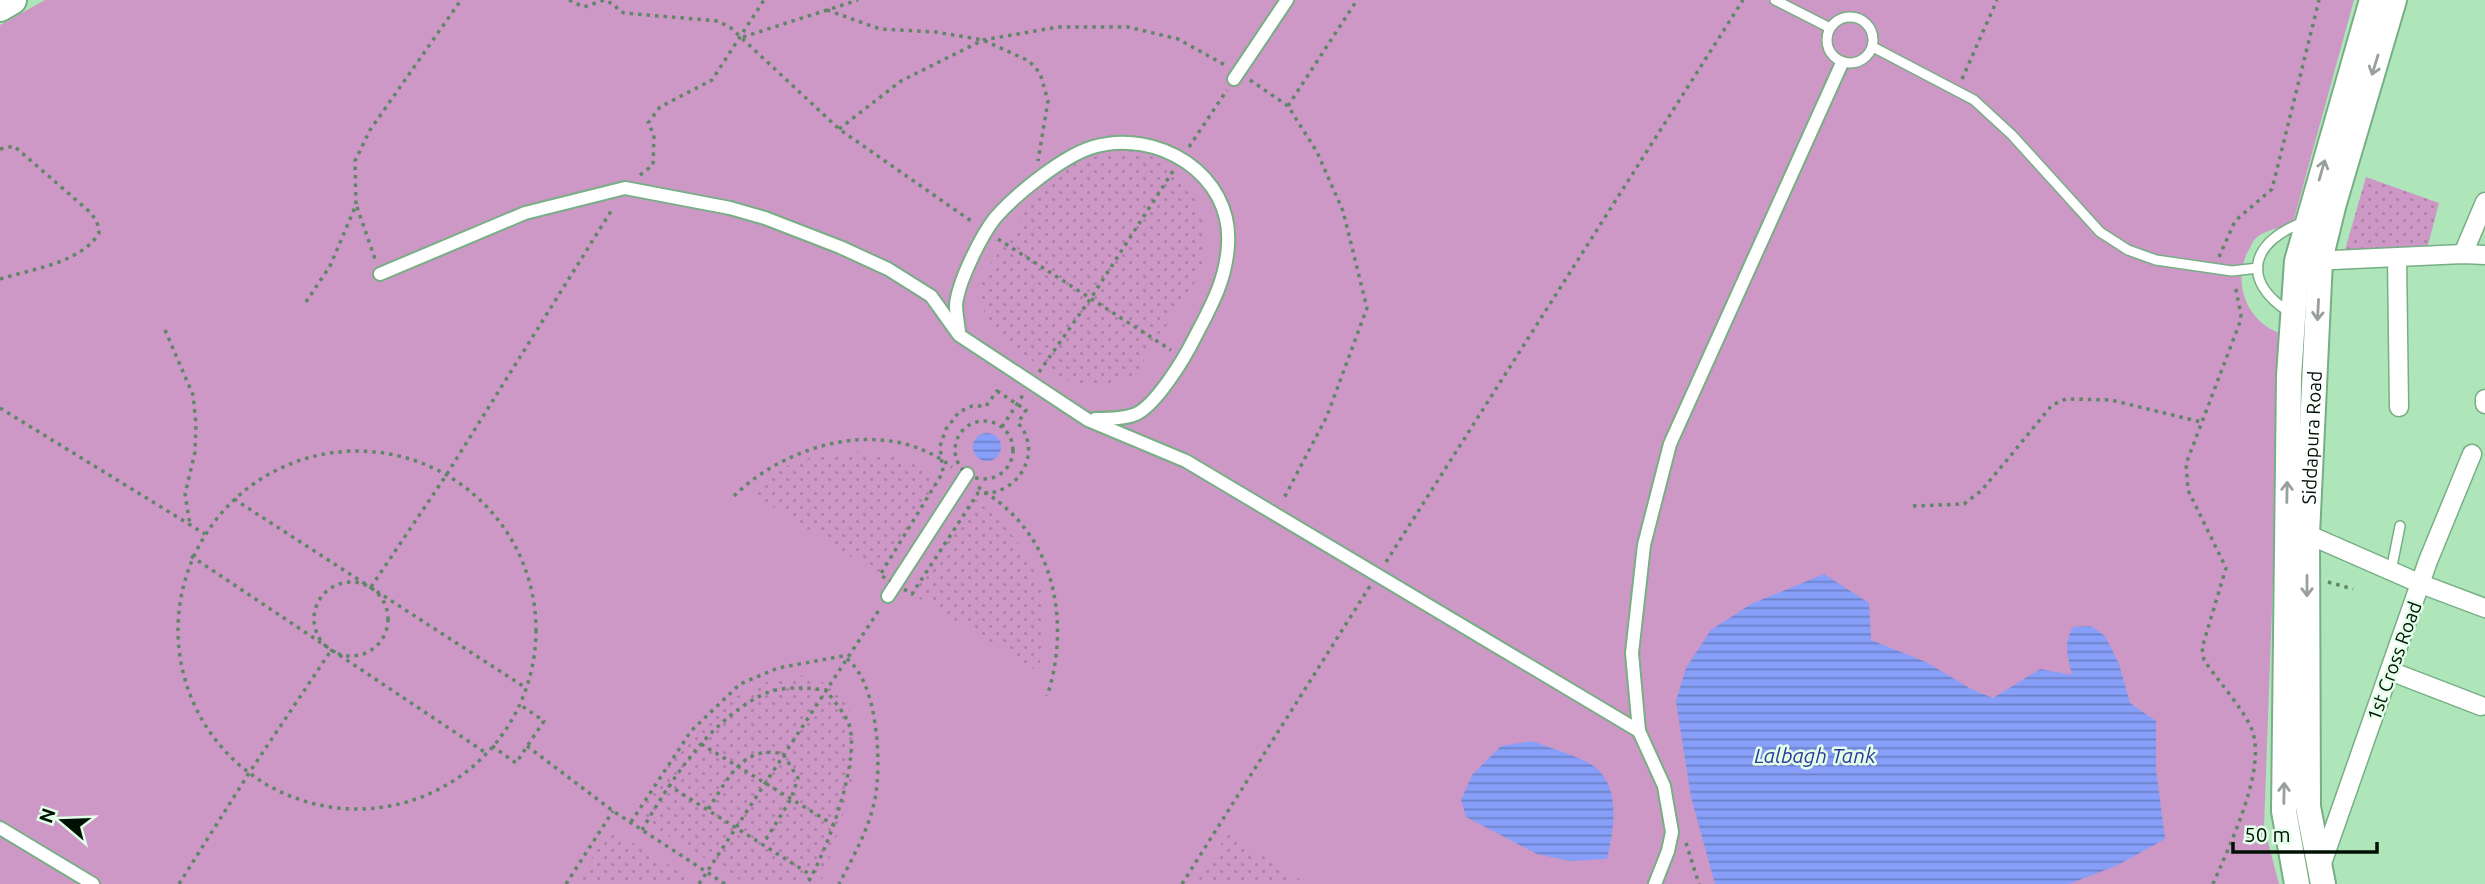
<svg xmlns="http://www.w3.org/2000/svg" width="2485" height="884" font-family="Ubuntu,sans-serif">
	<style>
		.green { fill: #cd98c5 }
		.garden { fill: url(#garden-dots) }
		.water { fill: url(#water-rules) }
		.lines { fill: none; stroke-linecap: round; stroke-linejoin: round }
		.service-casing { stroke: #78ae85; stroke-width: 12 }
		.pedestrian-casing { stroke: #78ae85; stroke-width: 16 }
		.minor-casing { stroke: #78ae85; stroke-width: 21 }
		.secondary-casing { stroke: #78ae85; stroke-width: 28 }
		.primary-casing { stroke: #78ae85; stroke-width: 32 }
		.path { stroke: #608668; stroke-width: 3.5; stroke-dasharray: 3.5 5; stroke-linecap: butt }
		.service { stroke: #fff; stroke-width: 9 }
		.pedestrian { stroke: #fff; stroke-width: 12 }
		.minor { stroke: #fff; stroke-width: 18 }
		.secondary { stroke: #fff; stroke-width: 24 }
		.primary { stroke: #fff; stroke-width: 28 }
		.oneway { stroke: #99a09b }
		.labels { text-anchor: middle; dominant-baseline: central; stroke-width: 5; stroke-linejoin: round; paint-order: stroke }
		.street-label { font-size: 19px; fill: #001104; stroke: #e3ffe9 }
		.water-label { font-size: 21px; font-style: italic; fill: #2d3a9f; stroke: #e3ffe9 }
	</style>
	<defs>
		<pattern id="garden-dots" width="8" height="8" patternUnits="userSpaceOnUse" patternTransform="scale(1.75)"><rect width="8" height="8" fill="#cd98c5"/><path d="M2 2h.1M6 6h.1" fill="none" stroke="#ae82a8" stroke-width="1.8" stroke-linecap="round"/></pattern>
		<pattern id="water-rules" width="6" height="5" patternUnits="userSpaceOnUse" patternTransform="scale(1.75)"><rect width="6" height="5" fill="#879ff8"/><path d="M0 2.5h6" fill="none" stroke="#6c80c7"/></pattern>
	</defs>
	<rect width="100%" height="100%" fill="#aee6ba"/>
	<!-- green -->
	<path class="green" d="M45,0H2354L2292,226C2279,228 2265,230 2255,239C2252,242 2250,249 2247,253C2232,287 2249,323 2282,334L2264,827L2279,884H0V25Z"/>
	<!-- garden -->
	<g class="garden">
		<polygon points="1142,150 1186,181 1203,215 1205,256 1195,282 1135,374 1109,388 1081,385 1056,377 1015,349 991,327 982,307 982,277 1044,184 1073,165 1105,153"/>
		<polygon points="2366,177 2439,203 2427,249 2345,250"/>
		<path d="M865,452L904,459L940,478L880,575L752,494C780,457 823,453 865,452Z"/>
		<path d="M974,498C1003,523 1032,551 1041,590C1047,614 1042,648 1039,672L912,594Z"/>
		<polygon points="810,675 845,696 849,706 856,762 843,816 824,876 818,884 746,884 637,817 679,749 723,703 775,678"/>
		<polygon points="610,829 701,884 575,884"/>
		<polygon points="1228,833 1307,884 1196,884"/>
	</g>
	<!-- water -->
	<g class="water">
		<circle cx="987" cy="447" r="14"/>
		<path d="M1824,574L1869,603L1871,640L1926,662L1971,689L1993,698L2040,669L2072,675C2068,657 2063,644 2073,627L2091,626L2105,636L2119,664L2130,703L2156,721V769L2165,839L2118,865L2069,884H1715L1691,797L1676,701L1686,668L1711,630L1751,604Z"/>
		<path d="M1532,741C1550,748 1572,754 1589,763C1623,783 1614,827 1607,859L1570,861L1537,854L1466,817L1461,800L1472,775L1501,746Z"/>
	</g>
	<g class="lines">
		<defs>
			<g id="service">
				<polyline points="1775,0 1830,28"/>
				<circle cx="1850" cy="40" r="23"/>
				<polyline points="1873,47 1974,100 2012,135 2100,232 2128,250 2156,260 2232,271 2258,268"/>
				<path d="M2289,312C2239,279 2252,241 2304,222"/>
				<polyline points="2391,571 2400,526"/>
			</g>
			<g id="pedestrian">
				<polyline points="1234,79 1287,0"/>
				<polyline points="380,274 525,213 625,188 730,208 765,218 840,247 888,269 931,296 959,335 1088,420 1186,461 1639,731"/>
				<path d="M959,331C958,323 956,313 956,305C958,282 981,236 995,218C1016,194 1063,156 1093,147C1157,128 1233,174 1228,245C1226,281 1210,308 1194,339C1184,359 1156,405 1136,414C1124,419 1108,419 1095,419"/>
				<polyline points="888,596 967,474"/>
				<polyline points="0,828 93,884"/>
				<polyline points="1655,884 1668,851 1672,832 1664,786 1639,731 1632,653 1644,545 1670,444 1842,63"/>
			</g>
			<g id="minor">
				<polyline points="2463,254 2485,202"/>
				<polyline points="2397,257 2399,407"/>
				<polyline points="2311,261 2463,254 2485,255"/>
				<polyline points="2485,404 2485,399"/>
				<polyline points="2300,531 2421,584 2485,608"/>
				<polyline points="2390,671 2481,706"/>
				<polyline points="2321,866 2428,561 2472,454"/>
			</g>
			<g id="secondary">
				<polyline points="2297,884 2284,811 2289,376 2297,261 2372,0"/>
				<path id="s1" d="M2323,884L2308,807L2307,534L2320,260L2334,203L2394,0"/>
			</g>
			<polyline id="primary" points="0,7 12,0"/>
		</defs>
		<!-- service casing -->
		<use href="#service" class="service-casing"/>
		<!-- pedestrian casing -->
		<use href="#pedestrian" class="pedestrian-casing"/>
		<!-- minor casing -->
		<use href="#minor" class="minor-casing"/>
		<!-- secondary casing -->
		<use href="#secondary" class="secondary-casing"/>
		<!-- primary casing -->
		<use href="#primary" class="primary-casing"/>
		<!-- path -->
		<g class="path">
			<polyline points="569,0 584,7 604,0 615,5 618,10 624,13 718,21 731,28 839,129 974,223"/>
			<polyline points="827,10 880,29 936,32 983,40 1029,61 1040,73 1048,101 1038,161"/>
			<polyline points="743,37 858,0"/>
			<polyline points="1962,79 1997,0"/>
			<polyline points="1250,80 1288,106 1317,152 1343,211 1367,308 1327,416 1283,500"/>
			<polyline points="1288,106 1357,0"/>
			<polyline points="839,129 901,81 983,40 1058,27 1128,27 1178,39 1225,65"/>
			<polyline points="1189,147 1227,90"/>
			<path d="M0,149L14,146L91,213L97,222L99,233C81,263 32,269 0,279"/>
			<polyline points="640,175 653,165 654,135 648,123 660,107 712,80 764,0"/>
			<polyline points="357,207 375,259"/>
			<polyline points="998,239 1171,350"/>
			<polyline points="2219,257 2235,221 2272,189 2319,0"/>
			<polyline points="306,302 330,266 356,205 355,161 370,130 461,0"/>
			<polyline points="165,330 193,395 196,424 195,452 185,494 190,525"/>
			<polyline points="1039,372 1091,298 1173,171"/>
			<path d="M997,391L1026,410L1018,423C1045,453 1016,498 978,493L912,594L880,575L943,472L940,446L946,429L959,412L972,406H986Z"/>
			<polyline points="0,408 205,534"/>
			<circle cx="984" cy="450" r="29"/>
			<polyline points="1002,427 1023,395"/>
			<circle cx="357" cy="630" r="179"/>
			<path d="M978,487C996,499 1013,512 1026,530C1061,575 1065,644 1047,696"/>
			<path d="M734,496C789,442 887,416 952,467"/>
			<polyline points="234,499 526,688"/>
			<polyline points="1913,506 1964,504 1981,491 2007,460 2052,405 2066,399 2111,400 2201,422"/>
			<polyline points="191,556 486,753"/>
			<polyline points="1386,562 1743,0"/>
			<polyline points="2328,582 2353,589"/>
			<circle cx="351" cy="619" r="37"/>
			<polyline points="371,587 447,474 613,208"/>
			<polyline points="701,744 834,825"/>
			<polyline points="492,746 516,763 544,721 519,704"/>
			<polyline points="527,746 613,811 725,884"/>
			<polyline points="668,785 811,875"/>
			<path d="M708,809C728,780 742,744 783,754L798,778L791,799L763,844"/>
			<path d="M631,822L691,731L740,684L778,668L843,656C878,677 882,762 875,799C869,829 853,857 839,884"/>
			<path d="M642,830C671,780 709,721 762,695C782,685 805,688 826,690C833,700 843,711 848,722C863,757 826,853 807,884"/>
			<polyline points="1686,843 1699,884"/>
			<polyline points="179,884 249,773 332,649"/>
			<polyline points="566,884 613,811"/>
			<polyline points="699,884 881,607"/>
			<polyline points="1182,884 1370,586"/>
			<path d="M2213,884C2229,846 2267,770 2252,730C2244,709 2217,680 2204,660L2202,648L2226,568L2188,490L2186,464L2240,322L2241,315L2235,285"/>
		</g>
		<!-- service -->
		<use href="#service" class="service"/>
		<!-- pedestrian -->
		<use href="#pedestrian" class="pedestrian"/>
		<!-- minor -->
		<use href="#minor" class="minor"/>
		<!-- secondary -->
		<use href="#secondary" class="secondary"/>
		<!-- primary -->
		<use href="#primary" class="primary"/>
	</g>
	<!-- one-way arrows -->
	<defs><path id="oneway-shaft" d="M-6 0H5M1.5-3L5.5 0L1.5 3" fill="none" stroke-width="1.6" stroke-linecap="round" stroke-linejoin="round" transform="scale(1.75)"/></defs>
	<g class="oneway">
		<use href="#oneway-shaft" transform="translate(2375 65) rotate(107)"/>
		<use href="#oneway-shaft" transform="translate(2322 170) rotate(-74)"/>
		<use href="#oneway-shaft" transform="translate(2318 310) rotate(93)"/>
		<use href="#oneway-shaft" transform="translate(2287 492) rotate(-89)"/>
		<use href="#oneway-shaft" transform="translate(2307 586) rotate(90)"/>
		<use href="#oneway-shaft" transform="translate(2284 793) rotate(-89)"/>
	</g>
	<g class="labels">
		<!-- street labels -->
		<g class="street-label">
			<text stroke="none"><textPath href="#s1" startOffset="448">Siddapura Road</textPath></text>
			<text transform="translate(2394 661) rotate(-70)">1st Cross Road</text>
		</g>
		<!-- water labels -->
		<g class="water-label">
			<text x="1815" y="755">Lalbagh Tank</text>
		</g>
	</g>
	<!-- north arrow -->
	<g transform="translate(63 821) rotate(289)" stroke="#e3ffe9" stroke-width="5" paint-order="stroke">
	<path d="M0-5L12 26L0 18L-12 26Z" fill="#001104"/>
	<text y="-10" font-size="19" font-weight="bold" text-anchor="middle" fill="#001104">N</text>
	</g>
	<!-- scale -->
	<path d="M2233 842v10h144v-10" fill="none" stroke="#001104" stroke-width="3.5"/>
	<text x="2244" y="842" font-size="21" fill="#001104" stroke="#e3ffe9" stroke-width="5" paint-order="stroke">50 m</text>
</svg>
